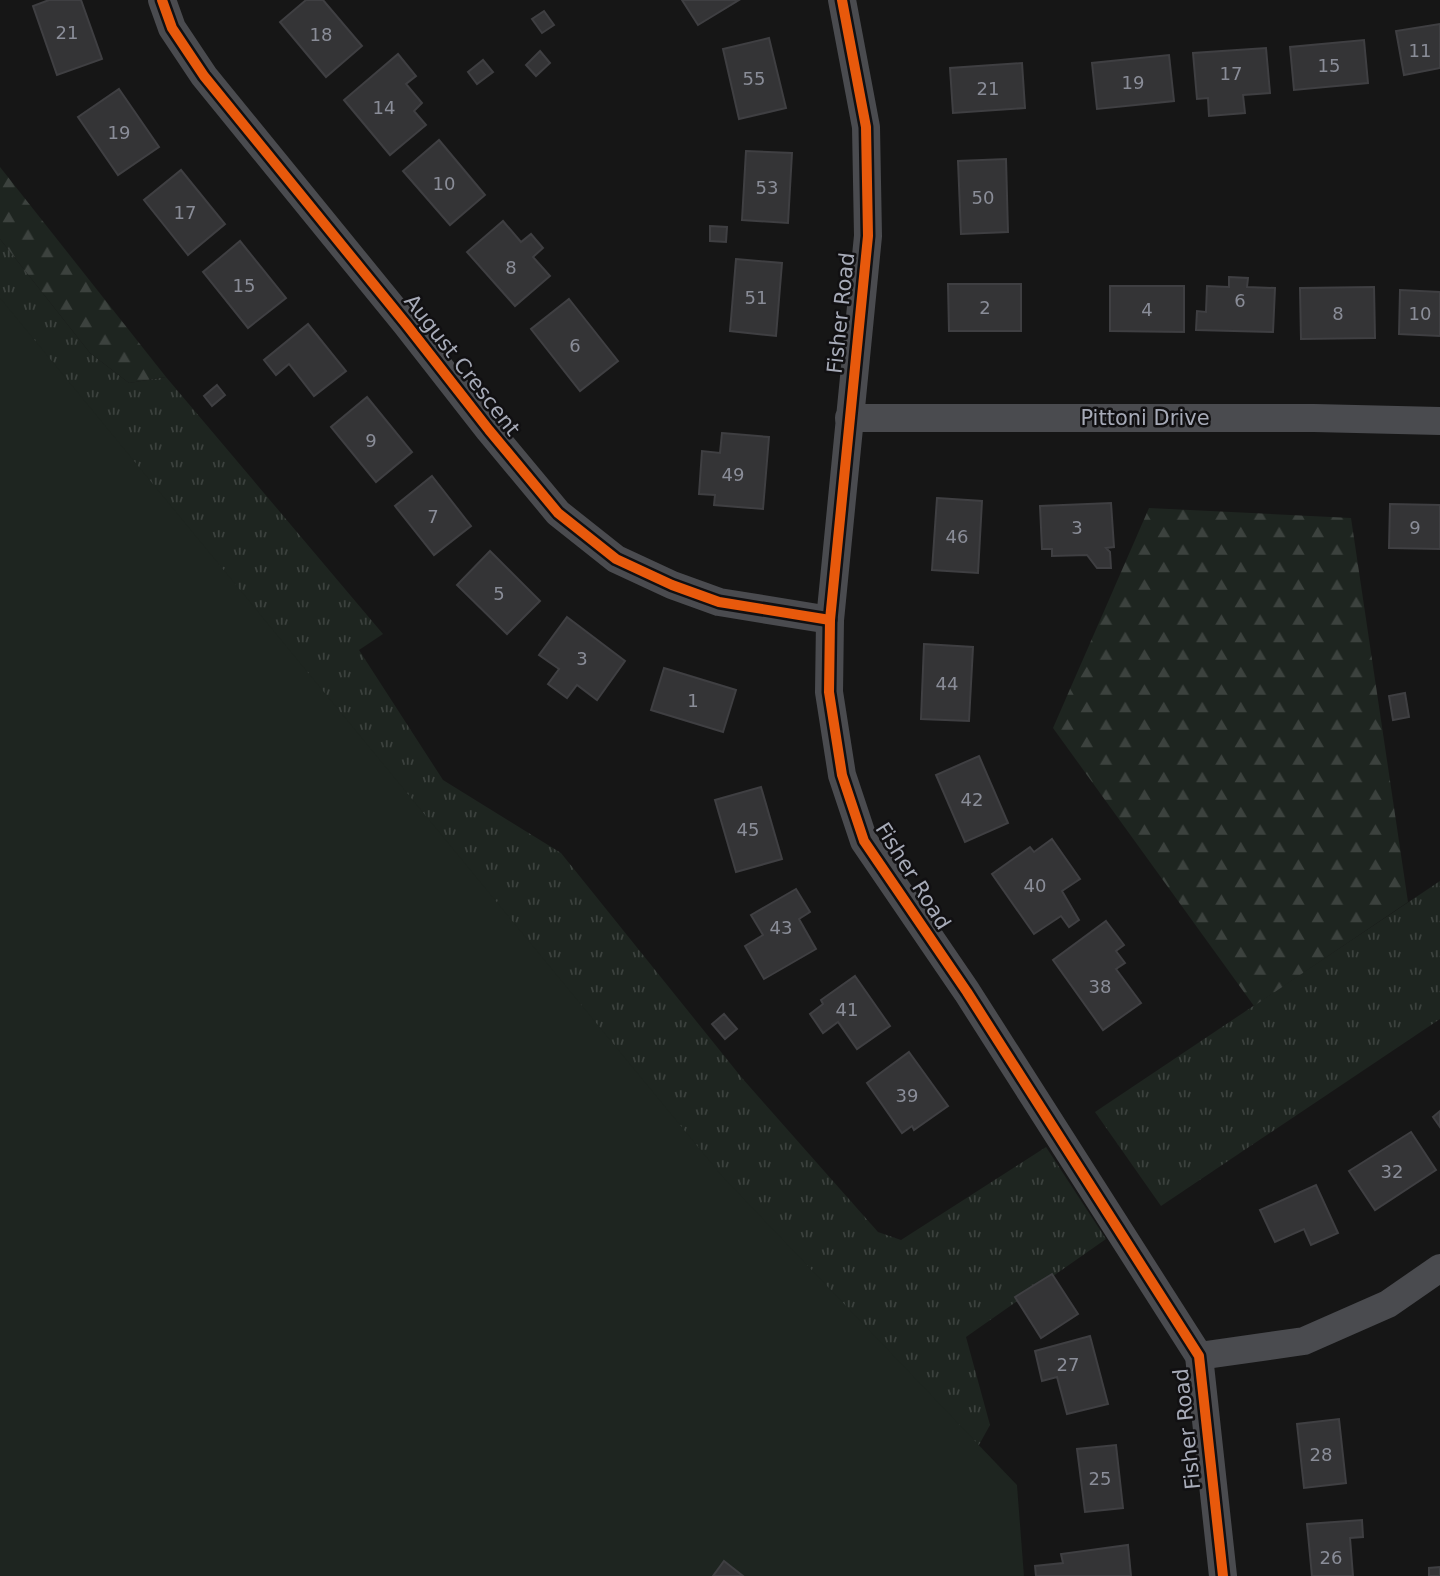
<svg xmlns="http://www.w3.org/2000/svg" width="1440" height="1576" font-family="'DejaVu Sans',sans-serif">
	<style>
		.grass { fill: url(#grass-tufts) }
		.forest { fill: url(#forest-firs) }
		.park { fill: #1e2520 }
		.building { fill: #343436; stroke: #3f3f42; stroke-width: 2 }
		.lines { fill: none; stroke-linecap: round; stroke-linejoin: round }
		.minor { stroke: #4a4b4f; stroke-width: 28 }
		.cycleway-casing { stroke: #111012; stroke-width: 15 }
		.cycleway { stroke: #e8590c; stroke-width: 10 }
		.labels { text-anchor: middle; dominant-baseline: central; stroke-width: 5; stroke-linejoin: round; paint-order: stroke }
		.number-label { font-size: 18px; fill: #8a8d98 }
		.street-label { font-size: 21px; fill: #a7abb8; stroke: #111012 }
	</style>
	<defs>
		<pattern id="grass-tufts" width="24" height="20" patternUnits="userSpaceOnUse" patternTransform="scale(1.75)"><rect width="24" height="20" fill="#1e2520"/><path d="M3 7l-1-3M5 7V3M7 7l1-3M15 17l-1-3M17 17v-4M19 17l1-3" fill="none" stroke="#3c423e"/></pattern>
		<pattern id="forest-firs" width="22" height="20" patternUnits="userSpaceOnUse" patternTransform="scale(1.75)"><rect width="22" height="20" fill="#1e2520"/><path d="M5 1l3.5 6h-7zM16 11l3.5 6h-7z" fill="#3c423e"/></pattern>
	</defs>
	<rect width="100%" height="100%" fill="#161616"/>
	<!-- grass -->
	<g class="grass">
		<polygon points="0,239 90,353 129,383 166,377 383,634 359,650 443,780 561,853 742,1078 878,1232 901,1240 1046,1147 1106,1239 966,1337 990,1425 960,1479 0,352"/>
		<polygon points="1440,881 1440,1019 1161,1206 1095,1112"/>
	</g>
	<!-- forest -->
	<g class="forest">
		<polygon points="0,167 166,377 129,383 90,353 0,239"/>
		<polygon points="1149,508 1351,518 1408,902 1254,1006 1053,728"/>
	</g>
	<!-- park -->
	<polygon class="park" points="0,298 722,1176 1017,1485 1024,1576 0,1576"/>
	<!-- building -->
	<g class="building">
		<polygon points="49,0 81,0 102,59 57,75 33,6"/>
		<polygon points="306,0 323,0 362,46 326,77 280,22"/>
		<polygon points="682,0 739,0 698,25"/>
		<polygon points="544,11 554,25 542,33 532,19"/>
		<polygon points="1440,24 1440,68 1404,75 1396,31"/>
		<polygon points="769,38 786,108 739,119 723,49"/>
		<polygon points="1364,40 1368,83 1294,90 1290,47"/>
		<polygon points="1266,48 1270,93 1243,95 1245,113 1209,116 1208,98 1197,99 1193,53"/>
		<polygon points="540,51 550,63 536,76 526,65"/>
		<polygon points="398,54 416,76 406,84 422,103 414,111 426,125 390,155 344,100"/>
		<polygon points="1169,55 1174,101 1097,109 1092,63"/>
		<polygon points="483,60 493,72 477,84 468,72"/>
		<polygon points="1022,63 1025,108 953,113 950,68"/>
		<polygon points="119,89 159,147 118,175 78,117"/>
		<polygon points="439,140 485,195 450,225 403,171"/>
		<polygon points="746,151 792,153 788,223 742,220"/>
		<polygon points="1006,159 1008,232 961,234 958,161"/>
		<polygon points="181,170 225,224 188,255 144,200"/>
		<polygon points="503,221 521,242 531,234 543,248 533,257 550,276 515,306 467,252"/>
		<polygon points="710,226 727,227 726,242 710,241"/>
		<polygon points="240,241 286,298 248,328 203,272"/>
		<polygon points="736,259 782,263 776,336 730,331"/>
		<polygon points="1229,277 1248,278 1247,287 1275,288 1273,332 1196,330 1197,311 1206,312 1207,286 1229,287"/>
		<polygon points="948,284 1021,284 1021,331 949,331"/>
		<polygon points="1110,286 1184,286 1184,332 1110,331"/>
		<polygon points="1374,287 1375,338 1301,339 1300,288"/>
		<polygon points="1400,290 1440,292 1440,336 1399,334"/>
		<polygon points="569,299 618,361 580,391 531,329"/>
		<polygon points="308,324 346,371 314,396 289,364 276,375 264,360"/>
		<polygon points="217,385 225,395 212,406 204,396"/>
		<polygon points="367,397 412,452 376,482 331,427"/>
		<polygon points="722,433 769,437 763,509 714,505 715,495 699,494 702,451 720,453"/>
		<polygon points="432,476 471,526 434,555 395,506"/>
		<polygon points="937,498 982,501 978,573 932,570"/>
		<polygon points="1111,503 1114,547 1106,548 1110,552 1111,568 1097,568 1087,555 1052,556 1052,549 1042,549 1040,506"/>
		<polygon points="1390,504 1440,505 1440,549 1389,548"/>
		<polygon points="490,551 540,601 507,634 457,585"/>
		<polygon points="567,617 625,661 597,700 577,685 567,698 548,684 559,669 539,655"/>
		<polygon points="924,644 973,647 969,721 921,719"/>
		<polygon points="664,668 736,690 723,732 651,710"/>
		<polygon points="1405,693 1409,717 1393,720 1389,696"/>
		<polygon points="979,756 1008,823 965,842 936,775"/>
		<polygon points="761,787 782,859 736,872 715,800"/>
		<polygon points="1052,839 1080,879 1062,891 1079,920 1069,927 1061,916 1034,934 992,874 1030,847 1034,852"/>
		<polygon points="796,889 810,912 799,919 816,949 764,979 745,946 763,935 751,915"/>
		<polygon points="1106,921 1124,945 1116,951 1125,963 1116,969 1141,1003 1103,1030 1053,960"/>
		<polygon points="855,976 890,1026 857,1049 838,1022 823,1033 810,1014 823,1004 821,1000"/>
		<polygon points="724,1014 737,1029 725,1039 712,1024"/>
		<polygon points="909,1052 948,1106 914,1130 912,1126 902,1133 867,1083"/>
		<polygon points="1440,1111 1440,1127 1433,1117"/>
		<polygon points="1411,1132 1436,1170 1375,1210 1349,1171"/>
		<polygon points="1316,1185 1338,1233 1311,1245 1304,1229 1275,1242 1260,1210"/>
		<polygon points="1052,1274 1078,1314 1041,1338 1015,1297"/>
		<polygon points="1090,1336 1108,1404 1067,1414 1057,1377 1042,1381 1035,1351"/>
		<polygon points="1339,1419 1346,1483 1304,1488 1297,1424"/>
		<polygon points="1116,1445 1123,1508 1085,1512 1077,1449"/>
		<polygon points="1362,1520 1363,1537 1350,1538 1353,1576 1312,1576 1307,1524"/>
		<polygon points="1128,1545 1131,1576 1036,1576 1035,1566 1063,1563 1061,1554"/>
		<polygon points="724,1561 743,1576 713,1576"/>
		<polygon points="1440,1567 1440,1576 1429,1576 1429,1568"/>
	</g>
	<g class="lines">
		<!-- minor -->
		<g class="minor">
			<polyline points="162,0 172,28 204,76 406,324 489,430 558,513 616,559 672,585 719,602 830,620"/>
			<polyline points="842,0 866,127 868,236 830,620 829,692 842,775 864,841 967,992 1199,1356 1223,1576"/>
			<polyline points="849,418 1314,418 1440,421"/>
			<polyline points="1199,1356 1304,1341 1388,1304 1440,1268"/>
		</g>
		<defs>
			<g id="cycleway">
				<polyline points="162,0 172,28 204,76 406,324 489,430 558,513 616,559 672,585 719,602 830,620"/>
				<polyline points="842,0 866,127 868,236 830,620 829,692 842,775 864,841 967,992 1199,1356 1223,1576"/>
			</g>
		</defs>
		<!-- cycleway casing -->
		<use href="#cycleway" class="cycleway-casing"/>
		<!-- cycleway -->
		<use href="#cycleway" class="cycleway"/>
	</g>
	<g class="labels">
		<!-- number labels -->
		<g class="number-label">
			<text x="67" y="32">21</text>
			<text x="321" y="34">18</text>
			<text x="1420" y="50">11</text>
			<text x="1329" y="65">15</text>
			<text x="1231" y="73">17</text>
			<text x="754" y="78">55</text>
			<text x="1133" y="82">19</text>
			<text x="988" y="88">21</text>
			<text x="384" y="107">14</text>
			<text x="119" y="132">19</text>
			<text x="444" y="183">10</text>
			<text x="767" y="187">53</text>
			<text x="983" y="197">50</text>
			<text x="185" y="212">17</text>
			<text x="511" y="267">8</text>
			<text x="244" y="285">15</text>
			<text x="756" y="297">51</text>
			<text x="1240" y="300">6</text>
			<text x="985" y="307">2</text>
			<text x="1147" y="309">4</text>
			<text x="1338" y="313">8</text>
			<text x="1420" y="313">10</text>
			<text x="575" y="345">6</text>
			<text x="371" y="440">9</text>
			<text x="733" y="474">49</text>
			<text x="433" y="516">7</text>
			<text x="1077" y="527">3</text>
			<text x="1415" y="527">9</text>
			<text x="957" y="536">46</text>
			<text x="499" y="593">5</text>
			<text x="582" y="658">3</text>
			<text x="947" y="683">44</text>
			<text x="693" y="700">1</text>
			<text x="972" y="799">42</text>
			<text x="748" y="829">45</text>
			<text x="1035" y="885">40</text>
			<text x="781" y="927">43</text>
			<text x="1100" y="986">38</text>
			<text x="847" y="1009">41</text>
			<text x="907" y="1095">39</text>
			<text x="1392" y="1171">32</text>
			<text x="1068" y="1364">27</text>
			<text x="1321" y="1454">28</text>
			<text x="1100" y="1478">25</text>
			<text x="1331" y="1557">26</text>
		</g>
		<!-- street labels -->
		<g class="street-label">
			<text transform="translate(841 313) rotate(-84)">Fisher Road</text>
			<text transform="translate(462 365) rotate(52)">August Crescent</text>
			<text x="1145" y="418">Pittoni Drive</text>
			<text transform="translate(913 876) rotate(58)">Fisher Road</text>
			<text transform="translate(1187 1429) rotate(-96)">Fisher Road</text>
		</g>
	</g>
</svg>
